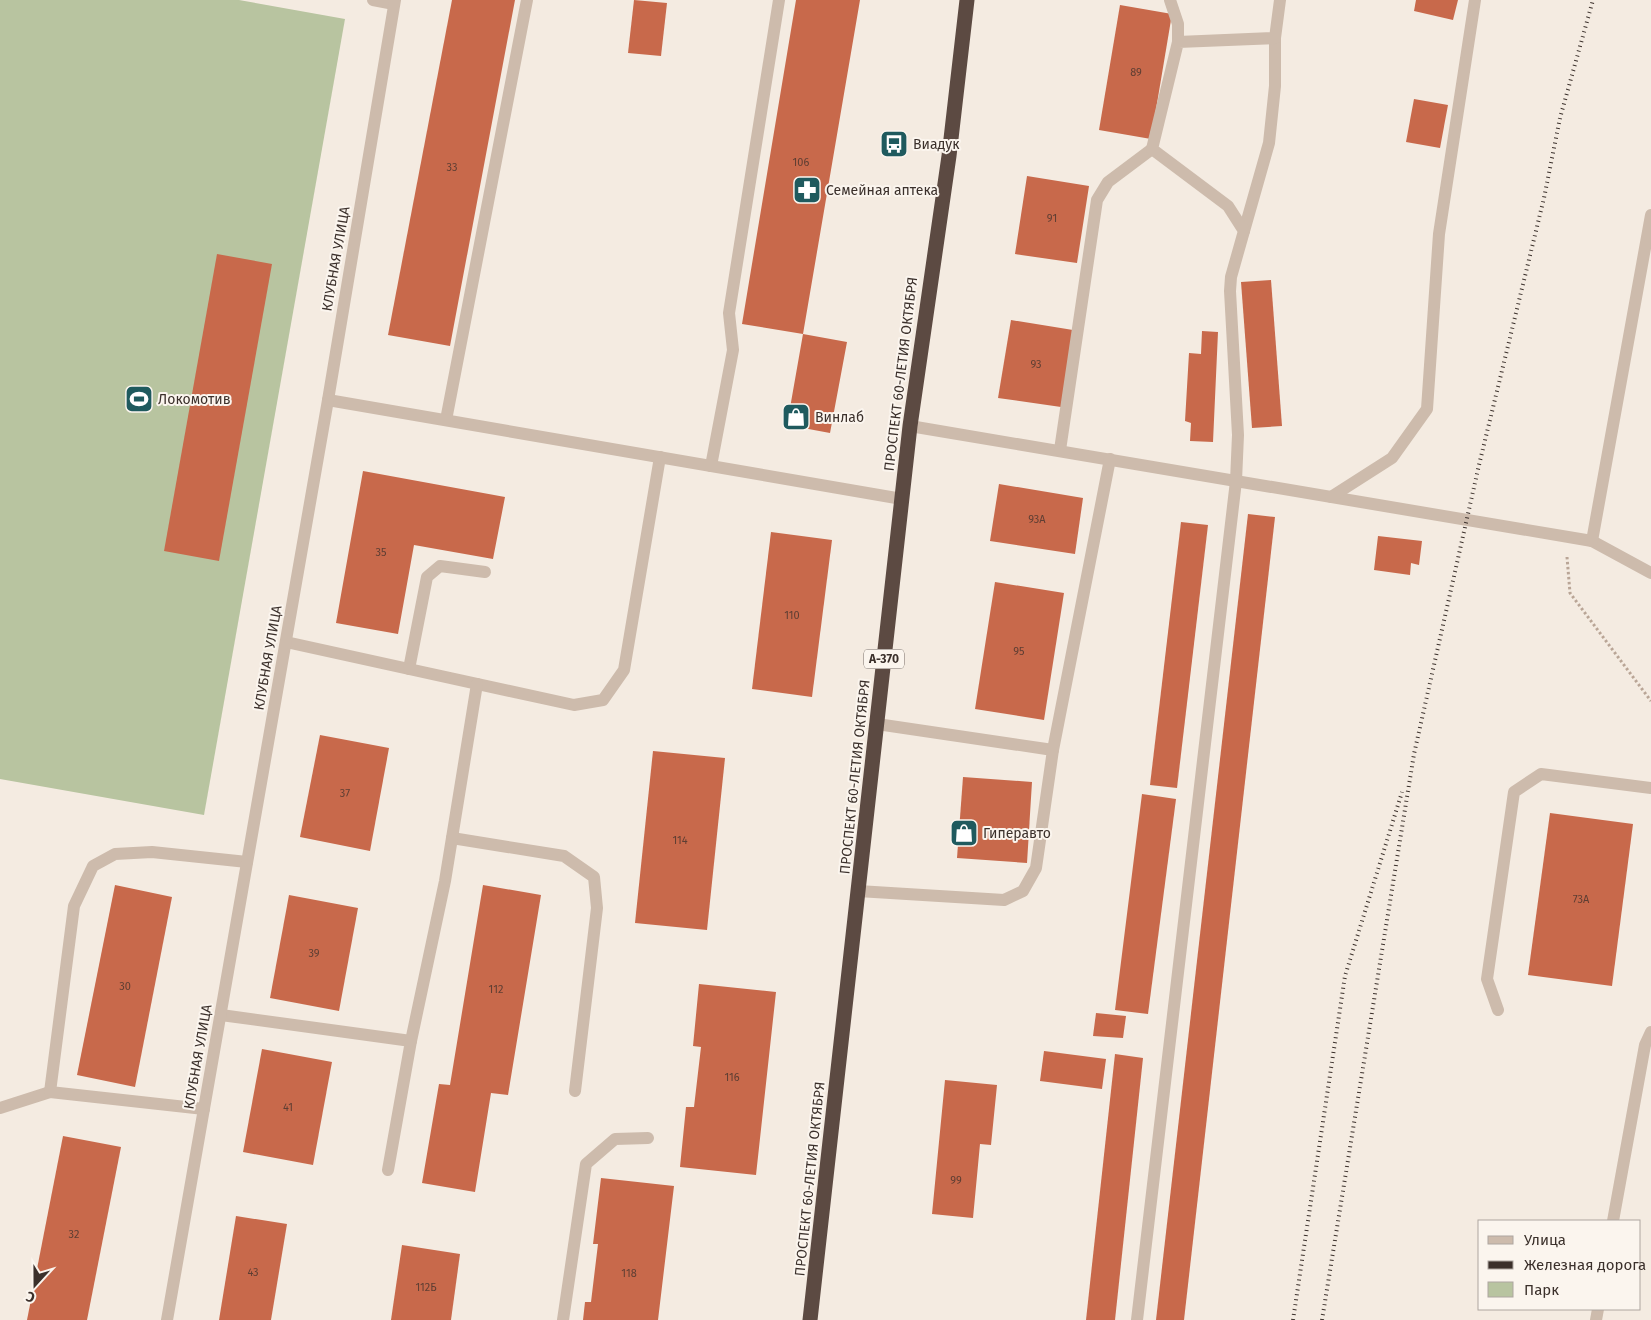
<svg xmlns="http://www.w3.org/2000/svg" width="1651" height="1320" font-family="'Fira Sans',sans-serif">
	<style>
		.green { fill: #b8c4a0 }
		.building { fill: #c8694b }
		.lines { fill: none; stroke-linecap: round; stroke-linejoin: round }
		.path { stroke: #b9a596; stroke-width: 3; stroke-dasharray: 2.5 2.5; stroke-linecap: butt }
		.lane { stroke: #cdbbac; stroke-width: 12 }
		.street { stroke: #cdbbac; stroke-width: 12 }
		.highway { stroke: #5c4a42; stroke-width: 15 }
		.rail { stroke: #3b302b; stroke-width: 4; stroke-dasharray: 1 4; stroke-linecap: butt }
		.labels { text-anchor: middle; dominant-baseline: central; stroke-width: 4; stroke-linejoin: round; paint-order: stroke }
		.number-label { font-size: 11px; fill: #5e3e33 }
		.shield { fill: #fbf5ee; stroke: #756b66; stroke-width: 1 }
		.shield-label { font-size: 12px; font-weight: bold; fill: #3b302b }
		.poi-label { font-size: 14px; fill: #3b302b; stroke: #fbf5ee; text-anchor: start }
		.street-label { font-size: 14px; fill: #3b302b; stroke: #fbf5ee }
	</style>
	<rect width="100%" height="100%" fill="#f4ebe1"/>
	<!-- green -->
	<polygon class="green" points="0,0 239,0 345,19 204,815 0,779"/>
	<!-- building -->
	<g class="building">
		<polygon points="452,0 515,0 450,346 388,335"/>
		<polygon points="634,0 667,3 661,56 628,53"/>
		<polygon points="796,0 860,0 803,334 847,342 830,433 787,425 803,334 742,324"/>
		<polygon points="1416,0 1458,0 1453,20 1414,11"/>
		<polygon points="1120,5 1172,14 1151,139 1099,130"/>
		<polygon points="1414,99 1448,105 1440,148 1406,142"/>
		<polygon points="1027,176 1089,186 1077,263 1015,254"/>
		<polygon points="217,254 272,264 219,561 164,551"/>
		<polygon points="1271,280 1282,426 1252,428 1241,282"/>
		<polygon points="1011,320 1073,330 1061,407 998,398"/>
		<polygon points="1202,331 1218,332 1213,442 1190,441 1191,423 1185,421 1189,353 1201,354"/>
		<polygon points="363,471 505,497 493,559 414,545 398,634 336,623"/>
		<polygon points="999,484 1083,498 1075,554 990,541"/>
		<polygon points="1248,514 1275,517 1184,1320 1156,1320"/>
		<polygon points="1181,522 1208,525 1177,788 1150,785"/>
		<polygon points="771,532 832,540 812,697 752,689"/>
		<polygon points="1378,536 1422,541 1419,565 1411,563 1410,575 1374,570"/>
		<polygon points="995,582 1064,593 1044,720 975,709"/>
		<polygon points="320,735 389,748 370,851 300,837"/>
		<polygon points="653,751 725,758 707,930 635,923"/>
		<polygon points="963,777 1032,782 1027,863 957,858"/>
		<polygon points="1142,794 1176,799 1148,1014 1115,1010"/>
		<polygon points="1550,813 1633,824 1612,986 1528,975"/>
		<polygon points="115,885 172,897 135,1087 77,1075"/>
		<polygon points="483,885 541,895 508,1095 491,1093 475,1192 422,1183 439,1084 450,1085"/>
		<polygon points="289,895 358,908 339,1011 270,998"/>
		<polygon points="699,984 776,992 756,1175 680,1167 686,1107 694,1107 701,1047 693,1046"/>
		<polygon points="1096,1013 1126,1016 1123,1038 1093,1036"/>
		<polygon points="262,1049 332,1062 313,1165 243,1152"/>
		<polygon points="1044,1051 1106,1059 1102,1089 1040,1081"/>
		<polygon points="1115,1054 1143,1058 1115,1320 1086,1320"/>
		<polygon points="945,1080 997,1085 991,1145 980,1144 973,1218 932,1214"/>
		<polygon points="63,1136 121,1147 87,1320 27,1320"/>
		<polygon points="601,1178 674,1186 658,1320 583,1320 585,1302 591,1302 598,1244 593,1244"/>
		<polygon points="236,1216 287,1224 271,1320 219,1320"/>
		<polygon points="402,1245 460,1254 451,1320 391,1320"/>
	</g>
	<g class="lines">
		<!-- path -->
		<polyline class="path" points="1567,557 1570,593 1651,701"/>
		<!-- lane -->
		<g class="lane">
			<polyline points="373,0 394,4"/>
			<polyline points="1170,0 1178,24 1178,42"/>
			<polyline points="1244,231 1269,143 1275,86 1275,38"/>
			<polyline points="446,420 527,0"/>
			<polyline points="910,426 1592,541 1651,573"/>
			<polyline points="1060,450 1097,200 1108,182 1152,149"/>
			<polyline points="711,466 733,350 729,313 779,0"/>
			<polyline points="1331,497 1392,458 1427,409 1439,234 1475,0"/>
			<polyline points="1592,541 1651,215"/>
			<polyline points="286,642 409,669 427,577 440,566 485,572"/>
			<polyline points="409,669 574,705 603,700 624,670 660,457"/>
			<polyline points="877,724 1053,750"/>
			<polyline points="452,838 564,856 594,877 597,908 575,1091"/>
			<polyline points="858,891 1004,900 1023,891 1036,868 1053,750 1110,459"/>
			<polyline points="1498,1010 1487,979 1514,792 1541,774 1651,788"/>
			<polyline points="221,1015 411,1041 388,1170"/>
			<polyline points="411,1041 445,881 477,684"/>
			<polyline points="0,1108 50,1092"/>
			<polyline points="204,1109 50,1092 74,906 93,866 115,854 152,852 247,862"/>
			<polyline points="1613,1221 1645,1045 1651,1032"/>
			<polyline points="563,1320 586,1164 615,1139 648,1138"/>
			<polyline points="1137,1320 1236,481 1238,435 1230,291 1231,277 1244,231 1228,206 1152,149 1178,42 1275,38 1280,0"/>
			<polyline points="1596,1320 1598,1309"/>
		</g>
		<!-- street -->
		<g class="street">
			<polyline points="328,400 902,499"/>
			<polyline points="167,1320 328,400 395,0"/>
		</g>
		<!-- highway -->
		<polyline class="highway" points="810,1320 910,426 949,156 967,0"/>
		<!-- rail -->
		<g class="rail">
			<polyline points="1293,1320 1345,976 1402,792"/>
			<polyline points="1322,1320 1414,754 1479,465 1544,198 1560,118 1593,0"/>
		</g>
	</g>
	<!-- icons -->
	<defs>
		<symbol id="bus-square" viewBox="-11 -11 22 22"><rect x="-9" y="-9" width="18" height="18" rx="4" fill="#1f5a5e" stroke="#fbf5ee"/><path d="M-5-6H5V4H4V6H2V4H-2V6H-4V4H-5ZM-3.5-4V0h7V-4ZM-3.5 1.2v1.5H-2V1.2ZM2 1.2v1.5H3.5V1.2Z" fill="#fff"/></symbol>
		<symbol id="pharmacy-square" viewBox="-11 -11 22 22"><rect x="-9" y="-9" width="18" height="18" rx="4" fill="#1f5a5e" stroke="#fbf5ee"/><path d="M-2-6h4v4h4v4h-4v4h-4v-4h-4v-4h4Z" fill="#fff"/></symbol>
		<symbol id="stadium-square" viewBox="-11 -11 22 22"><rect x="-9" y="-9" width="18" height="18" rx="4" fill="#1f5a5e" stroke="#fbf5ee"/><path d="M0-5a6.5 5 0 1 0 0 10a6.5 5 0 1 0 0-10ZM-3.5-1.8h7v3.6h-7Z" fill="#fff"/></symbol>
		<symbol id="shop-square" viewBox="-11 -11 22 22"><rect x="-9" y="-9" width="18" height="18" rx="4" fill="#1f5a5e" stroke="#fbf5ee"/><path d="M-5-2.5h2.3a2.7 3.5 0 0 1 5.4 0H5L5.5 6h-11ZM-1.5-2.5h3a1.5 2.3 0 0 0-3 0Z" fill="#fff"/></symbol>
	</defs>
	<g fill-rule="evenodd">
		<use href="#bus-square" x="878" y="128" width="32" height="32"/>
		<use href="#pharmacy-square" x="791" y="174" width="32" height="32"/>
		<use href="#stadium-square" x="123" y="383" width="32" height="32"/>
		<use href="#shop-square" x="780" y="401" width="32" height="32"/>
		<use href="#shop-square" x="948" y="817" width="32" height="32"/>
	</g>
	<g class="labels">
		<!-- number labels -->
		<g class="number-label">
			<text x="1136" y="72">89</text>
			<text x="801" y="162">106</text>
			<text x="452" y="167">33</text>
			<text x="1052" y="218">91</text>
			<text x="1036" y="364">93</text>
			<text x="1037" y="519">93А</text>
			<text x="381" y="552">35</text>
			<text x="792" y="615">110</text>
			<text x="1019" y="651">95</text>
			<text x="345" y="793">37</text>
			<text x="680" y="840">114</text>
			<text x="1581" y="899">73А</text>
			<text x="314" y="953">39</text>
			<text x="125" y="986">30</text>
			<text x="496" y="989">112</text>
			<text x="732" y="1077">116</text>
			<text x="288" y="1107">41</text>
			<text x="956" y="1180">99</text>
			<text x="74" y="1234">32</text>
			<text x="253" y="1272">43</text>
			<text x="629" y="1273">118</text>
			<text x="426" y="1287">112Б</text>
		</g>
		<!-- shield labels -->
		<rect class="shield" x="864" y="649.5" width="40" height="19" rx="4"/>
		<g class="shield-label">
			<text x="884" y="659">А-370</text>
		</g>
		<!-- poi labels -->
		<g class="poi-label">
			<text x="913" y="144">Виадук</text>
			<text x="826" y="190">Семейная аптека</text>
			<text x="158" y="399">Локомотив</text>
			<text x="815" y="417">Винлаб</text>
			<text x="983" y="833">Гиперавто</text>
		</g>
		<!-- street labels -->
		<g class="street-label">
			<text transform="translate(336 259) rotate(-80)">КЛУБНАЯ УЛИЦА</text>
			<text transform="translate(901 374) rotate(-83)">ПРОСПЕКТ 60-ЛЕТИЯ ОКТЯБРЯ</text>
			<text transform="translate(268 658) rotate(-80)">КЛУБНАЯ УЛИЦА</text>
			<text transform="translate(855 777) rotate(-84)">ПРОСПЕКТ 60-ЛЕТИЯ ОКТЯБРЯ</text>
			<text transform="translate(198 1057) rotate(-80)">КЛУБНАЯ УЛИЦА</text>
			<text transform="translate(810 1179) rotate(-84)">ПРОСПЕКТ 60-ЛЕТИЯ ОКТЯБРЯ</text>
		</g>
	</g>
	<!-- legend -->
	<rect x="1478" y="1220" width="162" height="90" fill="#fbf5ee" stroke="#aea6a0"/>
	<rect x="1488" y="1236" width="25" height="8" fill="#cdbbac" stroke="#aea6a0"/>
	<text x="1524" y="1245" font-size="15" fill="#3b302b">Улица</text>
	<rect x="1488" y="1261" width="25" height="8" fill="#3b302b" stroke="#aea6a0"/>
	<text x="1524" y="1270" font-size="15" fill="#3b302b">Железная дорога</text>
	<rect x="1488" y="1282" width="25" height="15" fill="#b8c4a0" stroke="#aea6a0"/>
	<text x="1524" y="1295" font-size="15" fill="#3b302b">Парк</text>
	<!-- north arrow -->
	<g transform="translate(35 1285) rotate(201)" stroke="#fbf5ee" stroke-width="4" paint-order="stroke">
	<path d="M0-4L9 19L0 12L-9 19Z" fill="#3b302b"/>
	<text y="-8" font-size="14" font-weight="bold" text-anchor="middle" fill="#3b302b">С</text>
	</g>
</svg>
